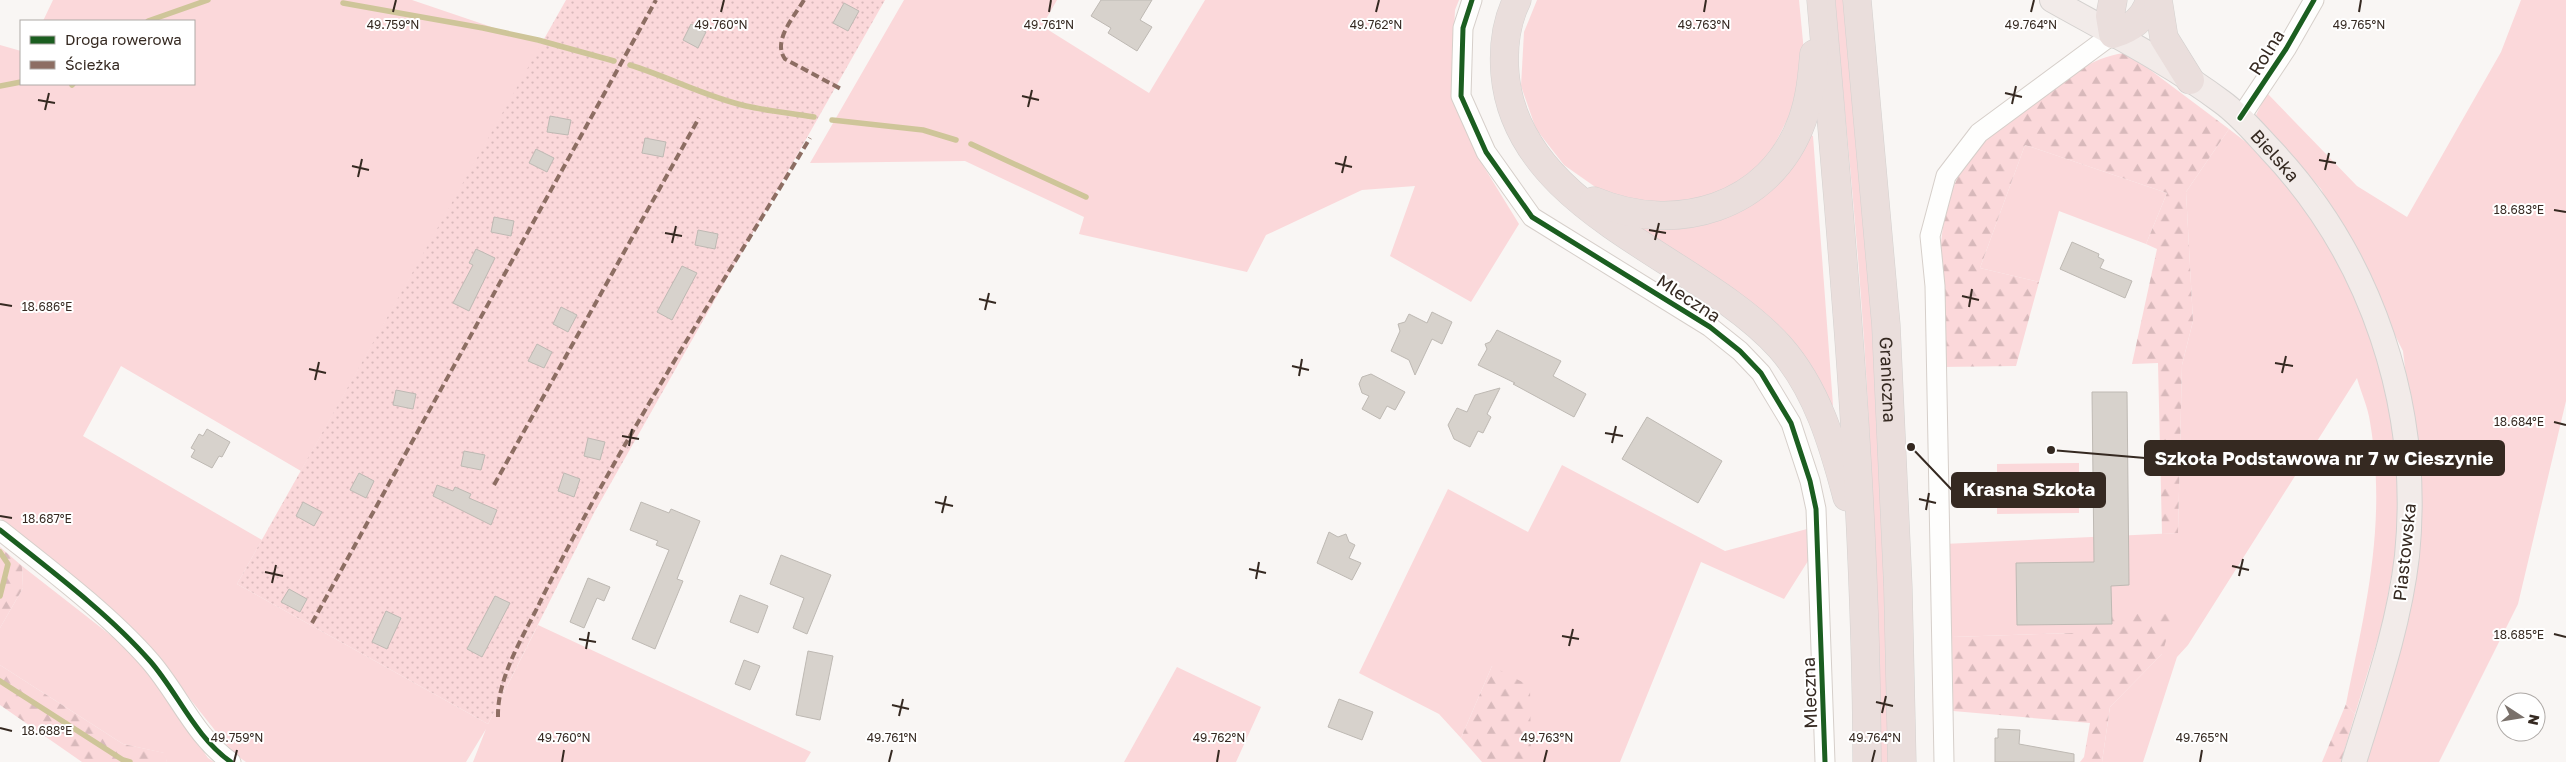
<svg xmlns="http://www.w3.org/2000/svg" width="2566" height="762" font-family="'Golos Text',sans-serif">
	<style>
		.grass { fill: #fbd8da }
		.forest { fill: url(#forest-firs) }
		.garden { fill: url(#garden-dots) }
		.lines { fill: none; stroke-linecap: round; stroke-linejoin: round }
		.stream { stroke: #cec599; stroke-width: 5.5 }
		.building { fill: #d7d2cc; stroke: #beb9b3 }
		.minor-casing { stroke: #d6cfca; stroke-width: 21 }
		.major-casing { stroke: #d4d1cf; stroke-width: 26 }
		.highway-casing { stroke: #d4d1cf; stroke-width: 29 }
		.minor { stroke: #fefefd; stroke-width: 19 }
		.major { stroke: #f2ebe9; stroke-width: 24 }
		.highway { stroke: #eadedc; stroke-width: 28 }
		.quiet { stroke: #8d6e63; stroke-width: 4; stroke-dasharray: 8 4; stroke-linecap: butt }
		.cycleway-casing { stroke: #fff; stroke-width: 8 }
		.cycleway { stroke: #1b5e20; stroke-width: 5 }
		.ticks { fill: none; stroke: #352921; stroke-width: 2 }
		.labels { text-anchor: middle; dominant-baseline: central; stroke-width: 4; stroke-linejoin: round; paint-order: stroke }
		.street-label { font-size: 18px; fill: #352921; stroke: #fff }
		.ticks-label { font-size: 12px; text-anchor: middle; fill: #352921; stroke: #fff; stroke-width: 4; stroke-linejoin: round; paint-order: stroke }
		.leader { fill: none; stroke: #352921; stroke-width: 2 }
		.callout-dot { fill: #352921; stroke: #fff; stroke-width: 2 }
		.callout { fill: #352921; stroke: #352921; stroke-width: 2 }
		.callout-label { font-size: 19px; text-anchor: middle; font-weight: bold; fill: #fff }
	</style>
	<defs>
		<pattern id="forest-firs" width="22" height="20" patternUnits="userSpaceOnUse" patternTransform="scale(1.25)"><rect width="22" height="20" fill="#fbd8da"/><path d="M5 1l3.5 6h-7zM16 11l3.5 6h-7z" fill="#d8b9bb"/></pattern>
		<pattern id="garden-dots" width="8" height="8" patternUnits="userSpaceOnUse" patternTransform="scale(1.25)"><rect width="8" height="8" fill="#fbd8da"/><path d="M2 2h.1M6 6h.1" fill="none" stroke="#d8b9bb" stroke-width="1.8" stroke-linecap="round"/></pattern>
	</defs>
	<rect width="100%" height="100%" fill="#f9f6f4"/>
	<!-- grass -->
	<g class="grass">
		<polygon points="53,0 412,0 542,44 301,471 121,366 83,436 262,540 237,584 488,724 538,625 811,752 805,762 473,762 486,729 466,762 246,762 233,753 136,631 0,518 0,45 21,51 21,84 194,84 194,21 43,21"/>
		<polygon points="904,0 1057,0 1042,26 1149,93 1205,0 1459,0 1455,10 1451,97 1484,167 1519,224 1471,302 1390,256 1415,186 1362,190 1266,235 1247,272 1079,234 1084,217 965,161 810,163"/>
		<polygon points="1537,0 1799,0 1804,52 1795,104 1771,152 1744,179 1708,197 1676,204 1636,201 1601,191 1564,165 1536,129 1521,86 1524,32"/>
		<path d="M1834,0H1845L1868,249L1881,457L1890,762H1879C1877,649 1874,537 1869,425C1862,283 1848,141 1834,0Z"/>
		<polygon points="2521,0 2566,0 2566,401 2518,604 2439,762 2366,762 2421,503 2403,351 2321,189 2256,115 2267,93 2357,186 2407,217 2501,52"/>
		<path d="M2229,129L2260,153L2287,184L2335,252L2375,348L2392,417L2399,505L2395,556L2383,622L2355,714L2346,704C2366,607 2387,522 2370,422C2368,407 2361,393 2357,378L2188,645L2177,657L2143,762H2102L2110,707L2162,654L2073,633L1952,637L1944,544L2178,533L2182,365L2193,321L2186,192Z"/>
		<polygon points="1810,135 1813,136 1833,405 1830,407 1732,289 1697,264 1632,226 1681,227"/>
		<polygon points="2025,145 2167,193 2146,244 2059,211 2039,282 1980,268"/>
		<polygon points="2079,463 2079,513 1997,514 1997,464"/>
		<polygon points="1562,465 1725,551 1807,529 1808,561 1784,599 1701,562 1620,762 1531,762 1492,666 1461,738 1439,714 1359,673 1448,489 1528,532"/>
		<polygon points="22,566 136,655 208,758 214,762 167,762 164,753 123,744 0,665 0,628 23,588"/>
		<polygon points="1177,667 1261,707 1236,762 1124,762"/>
	</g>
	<!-- forest -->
	<g class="forest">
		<path d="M2124,53L2137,60L2229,129L2186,192L2193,321L2182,365L2178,533L2162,534L2158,363L2132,364L2157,249L2146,244L2167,193L2025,145L1980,268L2039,282L2016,366L1941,367C1941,300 1928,208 1973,153C1991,132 2016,117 2038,100C2063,81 2091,57 2124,53Z"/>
		<polygon points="0,547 22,566 23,588 0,628"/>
		<polygon points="2090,614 2174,614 2162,654 2110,707 2102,762 2080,762 2084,757 2090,723 1953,711 1952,637 2073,633"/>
		<polygon points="0,665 123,744 165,753 167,762 82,762 0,705"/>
		<polygon points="1492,666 1530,686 1531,762 1482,762 1461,738"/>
		<polygon points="2346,704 2355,714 2341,762 2322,762"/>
	</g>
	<!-- garden -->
	<polygon class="garden" points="566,0 885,0 595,511 488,724 237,584"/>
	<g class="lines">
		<!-- stream -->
		<g class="stream">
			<polyline points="343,3 483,28 538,40 614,61"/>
			<polyline points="148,21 208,0"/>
			<path d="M630,65C669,77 706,97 746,106C768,111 791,113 814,117"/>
			<polyline points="72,85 73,84"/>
			<polyline points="0,86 21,82"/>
			<polyline points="832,120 923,130 956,140"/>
			<polyline points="971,144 1086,197"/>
			<polyline points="0,552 8,564 0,596"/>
			<polyline points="0,681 123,760 130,762"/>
		</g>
	</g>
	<!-- building -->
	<g class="building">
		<polygon points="1101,0 1152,0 1140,20 1152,27 1137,51 1108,33 1111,28 1091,16"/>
		<polygon points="844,3 859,11 848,31 833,23"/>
		<polygon points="691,24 706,32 698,48 683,40"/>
		<polygon points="550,116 571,120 568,135 547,132"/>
		<polygon points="645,138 666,142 663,157 642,153"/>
		<polygon points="536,149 554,158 547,172 529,163"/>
		<polygon points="494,217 514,221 511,236 491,232"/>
		<polygon points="698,230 718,234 715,249 695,245"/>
		<polygon points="2072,242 2099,254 2098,257 2104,260 2100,268 2132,281 2125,298 2060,269"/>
		<polygon points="476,249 495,258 469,311 453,303 473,265 469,263"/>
		<polygon points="682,266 697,273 672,320 657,312"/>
		<polygon points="561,307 577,315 568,332 553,324"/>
		<polygon points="1432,312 1452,322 1442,344 1432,339 1415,375 1409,360 1391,351 1400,331 1398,324 1405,322 1409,314 1427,323"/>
		<polygon points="1497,330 1561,361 1553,376 1586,394 1574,417 1513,384 1515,383 1478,365 1487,349 1485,344 1490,342"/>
		<polygon points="537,344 552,352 544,368 528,361"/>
		<polygon points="1371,374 1405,392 1395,410 1387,406 1380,419 1362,409 1369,396 1362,393 1359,384 1362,377"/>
		<polygon points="1500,388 1487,414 1491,417 1483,433 1478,431 1470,447 1454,439 1448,425 1457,408 1467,412 1475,395"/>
		<polygon points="396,390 416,394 413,409 393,405"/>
		<polygon points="2092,392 2127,392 2129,585 2111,586 2112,624 2017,625 2016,563 2094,562"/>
		<polygon points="1647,417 1722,461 1698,503 1622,459"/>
		<polygon points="207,429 230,442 222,457 219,456 212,468 191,457 195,450 191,448 199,434 203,436"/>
		<polygon points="588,438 605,442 600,460 584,456"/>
		<polygon points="464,451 485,455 481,470 461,466"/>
		<polygon points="359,473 374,481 366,498 350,490"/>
		<polygon points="564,473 580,479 574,497 558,491"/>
		<polygon points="437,485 453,491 455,487 471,494 469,498 497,510 491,525 433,496"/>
		<polygon points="303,502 322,512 314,526 296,516"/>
		<polygon points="641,502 669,513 671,509 700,521 677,579 683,581 655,649 632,639 669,550 656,545 658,541 630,530"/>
		<polygon points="1329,532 1338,537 1346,534 1349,542 1355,545 1349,558 1361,563 1352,580 1317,563"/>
		<polygon points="781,555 831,575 807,634 793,628 804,598 770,584"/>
		<polygon points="588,578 610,587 604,601 597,598 584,628 570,622"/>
		<polygon points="289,589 307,599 300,612 281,602"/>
		<polygon points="740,595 768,606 758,633 730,622"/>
		<polygon points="495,596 510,603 482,657 467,649"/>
		<polygon points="386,611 401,618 387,649 372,642"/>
		<polygon points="808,651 833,656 820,720 796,715"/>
		<polygon points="744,660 760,666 750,690 735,684"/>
		<polygon points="1339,699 1373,712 1362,740 1328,727"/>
		<polygon points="1998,729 2020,730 2019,744 2074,754 2074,762 1995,762 1995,738 1998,738"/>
	</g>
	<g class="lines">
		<defs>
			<g id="minor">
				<polyline points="1472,0 1463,28 1461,96 1486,152 1532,217 1710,327 1740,351 1761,373 1791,423 1810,481 1816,509 1825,762"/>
				<polyline points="2240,118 2286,49 2314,0"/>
				<path d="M0,530C49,569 109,614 150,661C178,693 195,737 231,762"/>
				<polyline points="1944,762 1935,286 1930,236 1946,176 1979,133 2113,34"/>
			</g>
			<g id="major">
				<path id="s1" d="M2052,0C2109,32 2170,63 2222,102C2240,115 2254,132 2269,148C2372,256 2422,407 2407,556C2399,626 2375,694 2354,762"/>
			</g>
			<g id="highway">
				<path d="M1517,0C1506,22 1503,49 1505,74C1517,212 1698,256 1780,347C1817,389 1833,444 1847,497"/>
				<path d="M1821,0C1843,253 1866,507 1867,762"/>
				<path id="s2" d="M1857,0L1886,325L1898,587L1902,762"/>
				<path d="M2113,0L2110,16L2113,34C2132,28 2144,19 2150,0"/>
				<polyline points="2158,0 2164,38 2190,80"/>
				<path d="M1594,201C1675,235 1770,209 1802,121C1810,99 1812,77 1814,54"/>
			</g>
		</defs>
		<!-- minor casing -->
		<use href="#minor" class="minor-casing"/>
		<!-- major casing -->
		<use href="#major" class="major-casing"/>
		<!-- highway casing -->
		<use href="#highway" class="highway-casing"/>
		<!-- minor -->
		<use href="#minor" class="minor"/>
		<!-- major -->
		<use href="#major" class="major"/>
		<!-- highway -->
		<use href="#highway" class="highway"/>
		<!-- quiet -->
		<g class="quiet">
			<path d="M804,0C794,17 772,41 785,59L841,89"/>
			<polyline points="494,485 699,118"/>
			<polyline points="312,623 656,0"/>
			<path d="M498,717C497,676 525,634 542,598C621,440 719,290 810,138"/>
		</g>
		<defs>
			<g id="cycleway">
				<polyline points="1472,0 1463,28 1461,96 1486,152 1532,217 1710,327 1740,351 1761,373 1791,423 1810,481 1816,509 1825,762"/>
				<polyline points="2240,118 2286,49 2314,0"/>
				<path d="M0,530C49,569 109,614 150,661C178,693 195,737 231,762"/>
			</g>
		</defs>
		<!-- cycleway casing -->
		<use href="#cycleway" class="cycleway-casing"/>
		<!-- cycleway -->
		<use href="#cycleway" class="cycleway"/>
	</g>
	<!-- ticks -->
	<path class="ticks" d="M393,12L396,0M721,12L724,0M1049,12L1051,0M1376,12L1379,0M1704,12L1706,0M2031,12L2034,0M2359,12L2361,0M2005,93L2022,97M1022,96L1039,100M38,100L55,103M2012,104L2016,86M1028,107L1032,90M45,110L49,93M2319,160L2336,163M1335,163L1352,167M352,166L369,170M2325,170L2329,153M1342,173L1346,156M358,177L362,159M2554,210L2566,212M1649,230L1666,233M665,233L682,236M1655,240L1659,223M672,243L676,226M1962,296L1979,300M979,299L996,303M0,304L12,306M1969,307L1972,289M985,310L989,293M2275,363L2293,366M1292,366L1309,370M309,369L326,373M2282,373L2286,356M1299,376L1302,359M315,380L319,362M2554,422L2566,425M1605,433L1623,436M622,436L639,439M1612,443L1616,426M629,446L632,429M1919,499L1936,503M935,502L953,506M1926,510L1929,493M942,513L946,496M0,516L12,518M2232,566L2249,570M1249,569L1266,573M265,572L283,576M2239,576L2243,559M1256,579L1259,562M272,583L276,565M2554,634L2566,637M1562,636L1579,639M579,639L596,642M1569,646L1573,629M586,649L589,632M1876,702L1893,706M892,705L909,709M1882,713L1886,696M899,716L903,699M0,728L12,731M234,762L237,750M562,762L564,750M889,762L892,750M1217,762L1219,750M1544,762L1547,750M1872,762L1875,750M2200,762L2202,750"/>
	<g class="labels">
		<!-- street labels -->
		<g class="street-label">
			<text transform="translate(2266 52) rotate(-58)">Rolna</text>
			<text stroke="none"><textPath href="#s1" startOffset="274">Bielska</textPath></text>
			<text transform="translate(1689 298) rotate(33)">Mleczna</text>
			<text stroke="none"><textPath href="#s2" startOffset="381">Graniczna</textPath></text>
			<text transform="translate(2404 552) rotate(-84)">Piastowska</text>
			<text transform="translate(1809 693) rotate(-92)">Mleczna</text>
		</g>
	</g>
	<g class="ticks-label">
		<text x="393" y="29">49.759°N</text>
		<text x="721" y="29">49.760°N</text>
		<text x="1049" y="29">49.761°N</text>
		<text x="1376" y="29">49.762°N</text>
		<text x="1704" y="29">49.763°N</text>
		<text x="2031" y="29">49.764°N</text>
		<text x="2359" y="29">49.765°N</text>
		<text x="2519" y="214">18.683°E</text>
		<text x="47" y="311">18.686°E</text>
		<text x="2519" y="426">18.684°E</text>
		<text x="47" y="523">18.687°E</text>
		<text x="2519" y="639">18.685°E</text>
		<text x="47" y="735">18.688°E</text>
		<text x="237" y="742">49.759°N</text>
		<text x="564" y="742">49.760°N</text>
		<text x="892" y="742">49.761°N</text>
		<text x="1219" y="742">49.762°N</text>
		<text x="1547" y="742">49.763°N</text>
		<text x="1875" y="742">49.764°N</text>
		<text x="2202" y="742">49.765°N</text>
	</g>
	<!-- callouts -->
	<path class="leader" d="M2051 450L2145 458M1911 447L1952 490"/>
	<g class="callout-dot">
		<circle cx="2051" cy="450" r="5"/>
		<circle cx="1911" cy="447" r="5"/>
	</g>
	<g class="callout">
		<rect x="2145" y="441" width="359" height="34" rx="5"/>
		<rect x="1952" y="473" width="153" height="34" rx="5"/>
	</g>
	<g class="callout-label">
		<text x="2324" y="465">Szkoła Podstawowa nr 7 w Cieszynie</text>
		<text x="2029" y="496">Krasna Szkoła</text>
	</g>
	<!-- legend -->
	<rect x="20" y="20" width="175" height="65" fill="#ffffff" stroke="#aea9a6"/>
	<rect x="30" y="36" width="25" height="8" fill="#1b5e20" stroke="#aea9a6"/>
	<text x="65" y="45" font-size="15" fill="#352921">Droga rowerowa</text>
	<rect x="30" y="61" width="25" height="8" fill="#8d6e63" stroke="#aea9a6"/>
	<text x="65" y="70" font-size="15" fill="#352921">Ścieżka</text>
	<!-- north arrow -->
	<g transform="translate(2521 717) rotate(102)"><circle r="24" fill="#ffffff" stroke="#aea9a6"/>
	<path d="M0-4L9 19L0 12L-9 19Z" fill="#7a716b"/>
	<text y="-8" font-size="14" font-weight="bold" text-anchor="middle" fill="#352921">N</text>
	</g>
</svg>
